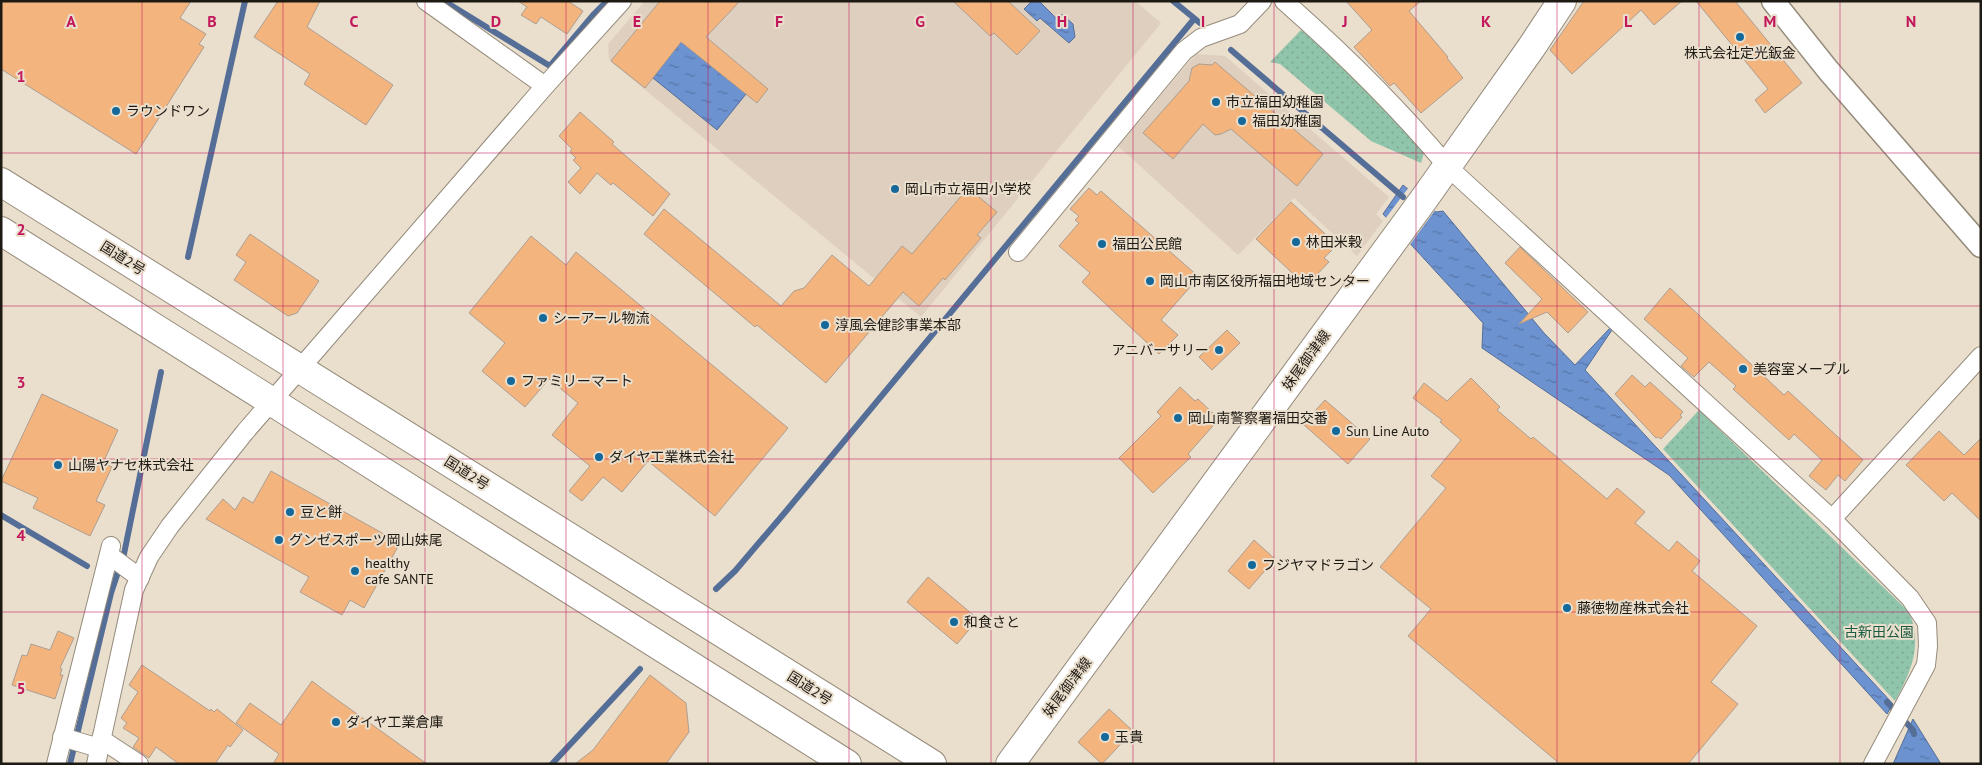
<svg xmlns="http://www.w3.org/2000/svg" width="1982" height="765" font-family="'PT Sans','Noto Sans JP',sans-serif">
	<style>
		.education { fill: #dfcfbe }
		.grass { fill: url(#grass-dots) }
		.water { fill: url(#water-ripples); stroke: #546e97 }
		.pier { fill: #eadecd }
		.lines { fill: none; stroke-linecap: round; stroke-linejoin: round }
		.stream { stroke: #546e97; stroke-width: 6 }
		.building { fill: #f3b47e; stroke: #ae9e91 }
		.minor-casing { stroke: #958b7b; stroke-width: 20 }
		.tertiary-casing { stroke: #958b7b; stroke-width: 25 }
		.primary-casing { stroke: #958b7b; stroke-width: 30 }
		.trunk-casing { stroke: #958b7b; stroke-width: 30 }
		.minor { stroke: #fff; stroke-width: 18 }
		.tertiary { stroke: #fff; stroke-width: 22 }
		.primary { stroke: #fff; stroke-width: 28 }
		.trunk { stroke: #fff; stroke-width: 28 }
		.grid { fill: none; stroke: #c2185b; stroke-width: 1; stroke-opacity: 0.55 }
		.poi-dot { fill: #15699a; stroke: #eadecd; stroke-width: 2 }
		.labels { text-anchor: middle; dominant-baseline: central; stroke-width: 4; stroke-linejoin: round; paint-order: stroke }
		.poi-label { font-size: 14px; fill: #1d1913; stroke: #eadecd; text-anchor: start }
		.street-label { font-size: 14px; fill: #1d1913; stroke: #eadecd }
		.park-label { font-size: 14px; fill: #1b5c42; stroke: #eadecd }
		.grid-label { font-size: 16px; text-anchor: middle; font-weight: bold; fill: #c2185b; stroke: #eadecd; stroke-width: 4; stroke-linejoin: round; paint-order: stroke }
	</style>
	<defs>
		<pattern id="grass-dots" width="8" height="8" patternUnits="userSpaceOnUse" patternTransform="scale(1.25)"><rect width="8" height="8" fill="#91c5ab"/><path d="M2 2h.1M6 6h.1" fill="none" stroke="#7da992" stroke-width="1.8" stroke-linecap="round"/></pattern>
		<pattern id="water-ripples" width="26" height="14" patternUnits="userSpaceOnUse" patternTransform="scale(1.25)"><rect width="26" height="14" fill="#6c92d0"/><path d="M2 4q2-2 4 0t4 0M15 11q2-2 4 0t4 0" fill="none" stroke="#5876a8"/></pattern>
	</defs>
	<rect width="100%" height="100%" fill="#eadecd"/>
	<!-- education -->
	<g class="education">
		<polygon points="645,1 1135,1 1161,23 921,317 609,60 608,44"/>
		<polygon points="1196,54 1225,56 1389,197 1376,214 1383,221 1357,256 1294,198 1238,255 1118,146"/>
	</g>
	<!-- grass -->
	<g class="grass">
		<polygon points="1301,30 1343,64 1424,153 1421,163 1371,141 1280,64 1270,62"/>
		<path d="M1699,410L1909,612C1923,646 1911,671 1895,701L1663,449Z"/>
	</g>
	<!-- water -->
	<g class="water">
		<polygon points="1032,1 1039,1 1057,19 1062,14 1073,24 1075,37 1069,43 1040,18 1037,21 1024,9"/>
		<polygon points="681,42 746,94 717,130 653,78"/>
		<polygon points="1403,185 1436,212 1443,211 1544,333 1575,365 1610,328 1612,330 1585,370 1893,704 1887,714 1669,475 1482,348 1483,323 1383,214"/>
		<polygon points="1913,719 1941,764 1893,764"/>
	</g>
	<!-- pier -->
	<polygon class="pier" points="1409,187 1436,209 1409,246 1385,219"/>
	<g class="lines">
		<!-- stream -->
		<g class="stream">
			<polyline points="444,1 550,66 594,14 607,1"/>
			<polyline points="1173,1 1200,23"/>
			<polyline points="1231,50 1403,197"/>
			<polyline points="188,257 245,1"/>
			<polyline points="1,515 87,566"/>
			<polyline points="716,589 735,571 787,510 1194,19"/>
			<polyline points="1887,702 1913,730 1914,734"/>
			<polyline points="70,764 111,593 124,554 161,372"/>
			<polyline points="552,764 640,669"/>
		</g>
	</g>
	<!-- building -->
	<g class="building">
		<polygon points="1,1 191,1 180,18 206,34 199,44 204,47 136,154 1,69"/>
		<polygon points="278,1 320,1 307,27 393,85 366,125 304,84 310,74 254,37"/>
		<polygon points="518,1 568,1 583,11 567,34 541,17 536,24 521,15 527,7"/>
		<polygon points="660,1 740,1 706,37 768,89 757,103 681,42 645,88 611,61"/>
		<polygon points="953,1 1008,1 1040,31 1017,55 994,33 990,36"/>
		<polygon points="1346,1 1421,1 1409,11 1448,57 1447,58 1463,78 1421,113 1394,83 1390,86 1354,47 1372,30"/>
		<polygon points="1584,1 1682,1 1654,25 1641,10 1572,74 1550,50"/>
		<polygon points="1696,1 1735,1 1802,83 1765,113 1755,100 1768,89"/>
		<polygon points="1215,62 1323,154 1297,186 1231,129 1221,134 1215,135 1203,124 1173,159 1143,133 1189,81 1192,68 1199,64 1212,65"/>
		<polygon points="580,112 614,142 612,144 670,194 653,216 613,183 611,185 597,173 580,194 568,182 581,168 573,160 576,158 570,152 572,149 559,136"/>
		<polygon points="968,188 997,212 977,235 981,238 945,280 943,278 919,306 903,292 826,383 757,325 755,327 644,234 664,209 781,306 794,291 804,288 832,255 869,286 902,246 912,254"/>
		<polygon points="1089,188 1097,195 1101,191 1199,277 1161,320 1178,335 1159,354 1082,282 1090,273 1059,246 1079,223 1075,220 1079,216 1070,209"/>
		<polygon points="1291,202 1337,245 1324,258 1329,262 1306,286 1256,239"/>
		<polygon points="250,234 319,281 297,313 288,316 234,280 246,262 236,255"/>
		<polygon points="531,236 566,265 576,252 788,428 715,516 648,461 622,492 603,477 582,501 569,491 590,466 552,435 578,403 549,379 525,407 482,371 505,343 469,313"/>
		<polygon points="1520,247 1588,312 1568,333 1547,312 1519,324 1542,299 1505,263"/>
		<polygon points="1670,288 1784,395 1788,391 1863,460 1845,481 1838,475 1826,490 1809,476 1822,460 1794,434 1789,440 1733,389 1736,386 1709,362 1694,377 1681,366 1688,358 1644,319"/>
		<polygon points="1227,330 1240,343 1212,370 1199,357"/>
		<polygon points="1632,375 1645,387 1650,382 1683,412 1680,415 1682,417 1661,439 1658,437 1656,438 1615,394"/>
		<polygon points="1471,378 1500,407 1497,410 1531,439 1533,437 1607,499 1617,488 1645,512 1635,523 1669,551 1677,541 1700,561 1692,571 1757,626 1711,682 1738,704 1688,764 1560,764 1408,636 1431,609 1380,567 1446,488 1431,476 1461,440 1440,422 1442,420 1413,398 1424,383 1447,401"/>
		<polygon points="1180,387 1195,401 1198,399 1219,419 1188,454 1191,457 1153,493 1119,458 1161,416 1157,412"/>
		<polygon points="42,394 118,430 103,463 112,467 96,501 105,505 90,536 33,508 38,498 1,481"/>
		<polygon points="1325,400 1370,439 1348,464 1303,424"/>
		<polygon points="1939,431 1964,455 1981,438 1981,521 1952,493 1944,501 1906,465"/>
		<polygon points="271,471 400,543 364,608 350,600 342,615 300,592 309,577 206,519 223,499 235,510 243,497 253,503"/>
		<polygon points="1254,540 1275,559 1249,589 1228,571"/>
		<polygon points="928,577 978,619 957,644 907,602"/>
		<polygon points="58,631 74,638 60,668 62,669 60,675 63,675 55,699 12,685 22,655 27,656 31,644 50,650"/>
		<polygon points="142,665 210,711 211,709 214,712 217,709 243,730 230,747 228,745 215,764 179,764 156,747 149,758 133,747 139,738 123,728 127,723 121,718 138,692 129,685"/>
		<polygon points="650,675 686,703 689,732 666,764 575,764 593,750"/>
		<polygon points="312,681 325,691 427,764 273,764 279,754 236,723 250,703 281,725"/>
		<polygon points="1109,709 1133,731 1102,764 1078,742"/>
	</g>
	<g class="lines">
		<defs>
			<g id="minor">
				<polyline points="426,1 545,86"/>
				<path d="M1284,1C1343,53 1397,106 1448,167L1832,519L1910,598L1927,623L1928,646L1926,665L1873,764"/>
				<polyline points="1018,252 1184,51 1201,38 1240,24 1262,1"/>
				<polyline points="1832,519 1981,356"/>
				<polyline points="109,555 140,578"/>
				<polyline points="62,737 99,748"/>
				<polyline points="101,739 139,764"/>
				<polyline points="56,764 111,546"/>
				<polyline points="96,764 134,590 149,557 170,526 245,432 545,86 622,1"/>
			</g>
			<polyline id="tertiary" points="1773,1 1828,70 1981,246"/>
			<polyline id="primary" points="1010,764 1424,199 1531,48 1562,1"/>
			<g id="trunk">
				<polyline points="1,182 932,764"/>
				<polyline points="1,231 847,764"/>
			</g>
		</defs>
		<!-- minor casing -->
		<use href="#minor" class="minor-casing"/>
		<!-- tertiary casing -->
		<use href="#tertiary" class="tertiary-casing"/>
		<!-- primary casing -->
		<use href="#primary" class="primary-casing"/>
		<!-- trunk casing -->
		<use href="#trunk" class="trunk-casing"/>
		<!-- minor -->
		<use href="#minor" class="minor"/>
		<!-- tertiary -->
		<use href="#tertiary" class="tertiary"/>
		<!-- primary -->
		<use href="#primary" class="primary"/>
		<!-- trunk -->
		<use href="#trunk" class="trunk"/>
	</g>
	<!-- grid -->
	<path class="grid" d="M142,1V764M283,1V764M425,1V764M566,1V764M708,1V764M849,1V764M991,1V764M1133,1V764M1274,1V764M1416,1V764M1557,1V764M1699,1V764M1840,1V764M1,153H1981M1,306H1981M1,459H1981M1,612H1981"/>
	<!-- markers -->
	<g class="poi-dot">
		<circle cx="1740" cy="37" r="5"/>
		<circle cx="1216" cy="102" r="5"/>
		<circle cx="116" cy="111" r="5"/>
		<circle cx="1242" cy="121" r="5"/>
		<circle cx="895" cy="189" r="5"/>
		<circle cx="1296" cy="242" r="5"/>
		<circle cx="1102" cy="244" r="5"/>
		<circle cx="1150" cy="281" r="5"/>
		<circle cx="543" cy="318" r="5"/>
		<circle cx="825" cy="325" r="5"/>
		<circle cx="1219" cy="350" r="5"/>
		<circle cx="1743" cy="369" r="5"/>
		<circle cx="511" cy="381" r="5"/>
		<circle cx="1178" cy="418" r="5"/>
		<circle cx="1336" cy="431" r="5"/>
		<circle cx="599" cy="457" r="5"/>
		<circle cx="58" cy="465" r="5"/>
		<circle cx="290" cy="512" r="5"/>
		<circle cx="279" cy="540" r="5"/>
		<circle cx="1252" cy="565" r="5"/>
		<circle cx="355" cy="571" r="5"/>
		<circle cx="1567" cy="608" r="5"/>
		<circle cx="954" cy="622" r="5"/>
		<circle cx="336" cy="722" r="5"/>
		<circle cx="1105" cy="737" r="5"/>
	</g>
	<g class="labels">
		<!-- poi labels -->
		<g class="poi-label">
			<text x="1740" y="53" text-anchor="middle">株式会社定光鈑金</text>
			<text x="1226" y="102">市立福田幼稚園</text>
			<text x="126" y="111">ラウンドワン</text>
			<text x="1252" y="121">福田幼稚園</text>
			<text x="905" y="189">岡山市立福田小学校</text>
			<text x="1306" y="242">林田米穀</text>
			<text x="1112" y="244">福田公民館</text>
			<text x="1160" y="281">岡山市南区役所福田地域センター</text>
			<text x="553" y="318">シーアール物流</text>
			<text x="835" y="325">淳風会健診事業本部</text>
			<text x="1209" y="350" text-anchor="end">アニバーサリー</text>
			<text x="1753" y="369">美容室メープル</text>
			<text x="521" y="381">ファミリーマート</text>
			<text x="1188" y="418">岡山南警察署福田交番</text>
			<text x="1346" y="431">Sun Line Auto</text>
			<text x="609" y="457">ダイヤ工業株式会社</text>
			<text x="68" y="465">山陽ヤナセ株式会社</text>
			<text x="300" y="512">豆と餅</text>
			<text x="289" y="540">グンゼスポーツ岡山妹尾</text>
			<text x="365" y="563">healthy<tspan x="365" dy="16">cafe SANTE</tspan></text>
			<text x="1262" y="565">フジヤマドラゴン</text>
			<text x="1577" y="608">藤徳物産株式会社</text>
			<text x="964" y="622">和食さと</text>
			<text x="346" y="722">ダイヤ工業倉庫</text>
			<text x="1115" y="737">玉貴</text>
		</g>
		<!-- street labels -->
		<g class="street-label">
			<text transform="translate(123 258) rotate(32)">国道2号</text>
			<text transform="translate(1306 360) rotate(-54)">妹尾御津線</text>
			<text transform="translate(467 473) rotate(32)">国道2号</text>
			<text transform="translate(1067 687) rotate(-53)">妹尾御津線</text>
			<text transform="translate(810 688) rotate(32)">国道2号</text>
		</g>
		<!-- park labels -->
		<g class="park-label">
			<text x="1879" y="632">古新田公園</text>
		</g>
	</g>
	<g class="grid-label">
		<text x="71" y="27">A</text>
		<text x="212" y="27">B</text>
		<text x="354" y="27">C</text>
		<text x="496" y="27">D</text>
		<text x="637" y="27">E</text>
		<text x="779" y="27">F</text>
		<text x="920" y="27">G</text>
		<text x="1062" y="27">H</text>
		<text x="1203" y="27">I</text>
		<text x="1345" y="27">J</text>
		<text x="1486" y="27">K</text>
		<text x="1628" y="27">L</text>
		<text x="1770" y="27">M</text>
		<text x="1911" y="27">N</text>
		<text x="21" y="82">1</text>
		<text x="21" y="235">2</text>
		<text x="21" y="388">3</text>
		<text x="21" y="541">4</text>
		<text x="21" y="694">5</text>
	</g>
	<!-- border -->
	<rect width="1982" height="765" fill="none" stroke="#1d1913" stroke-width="5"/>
</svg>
